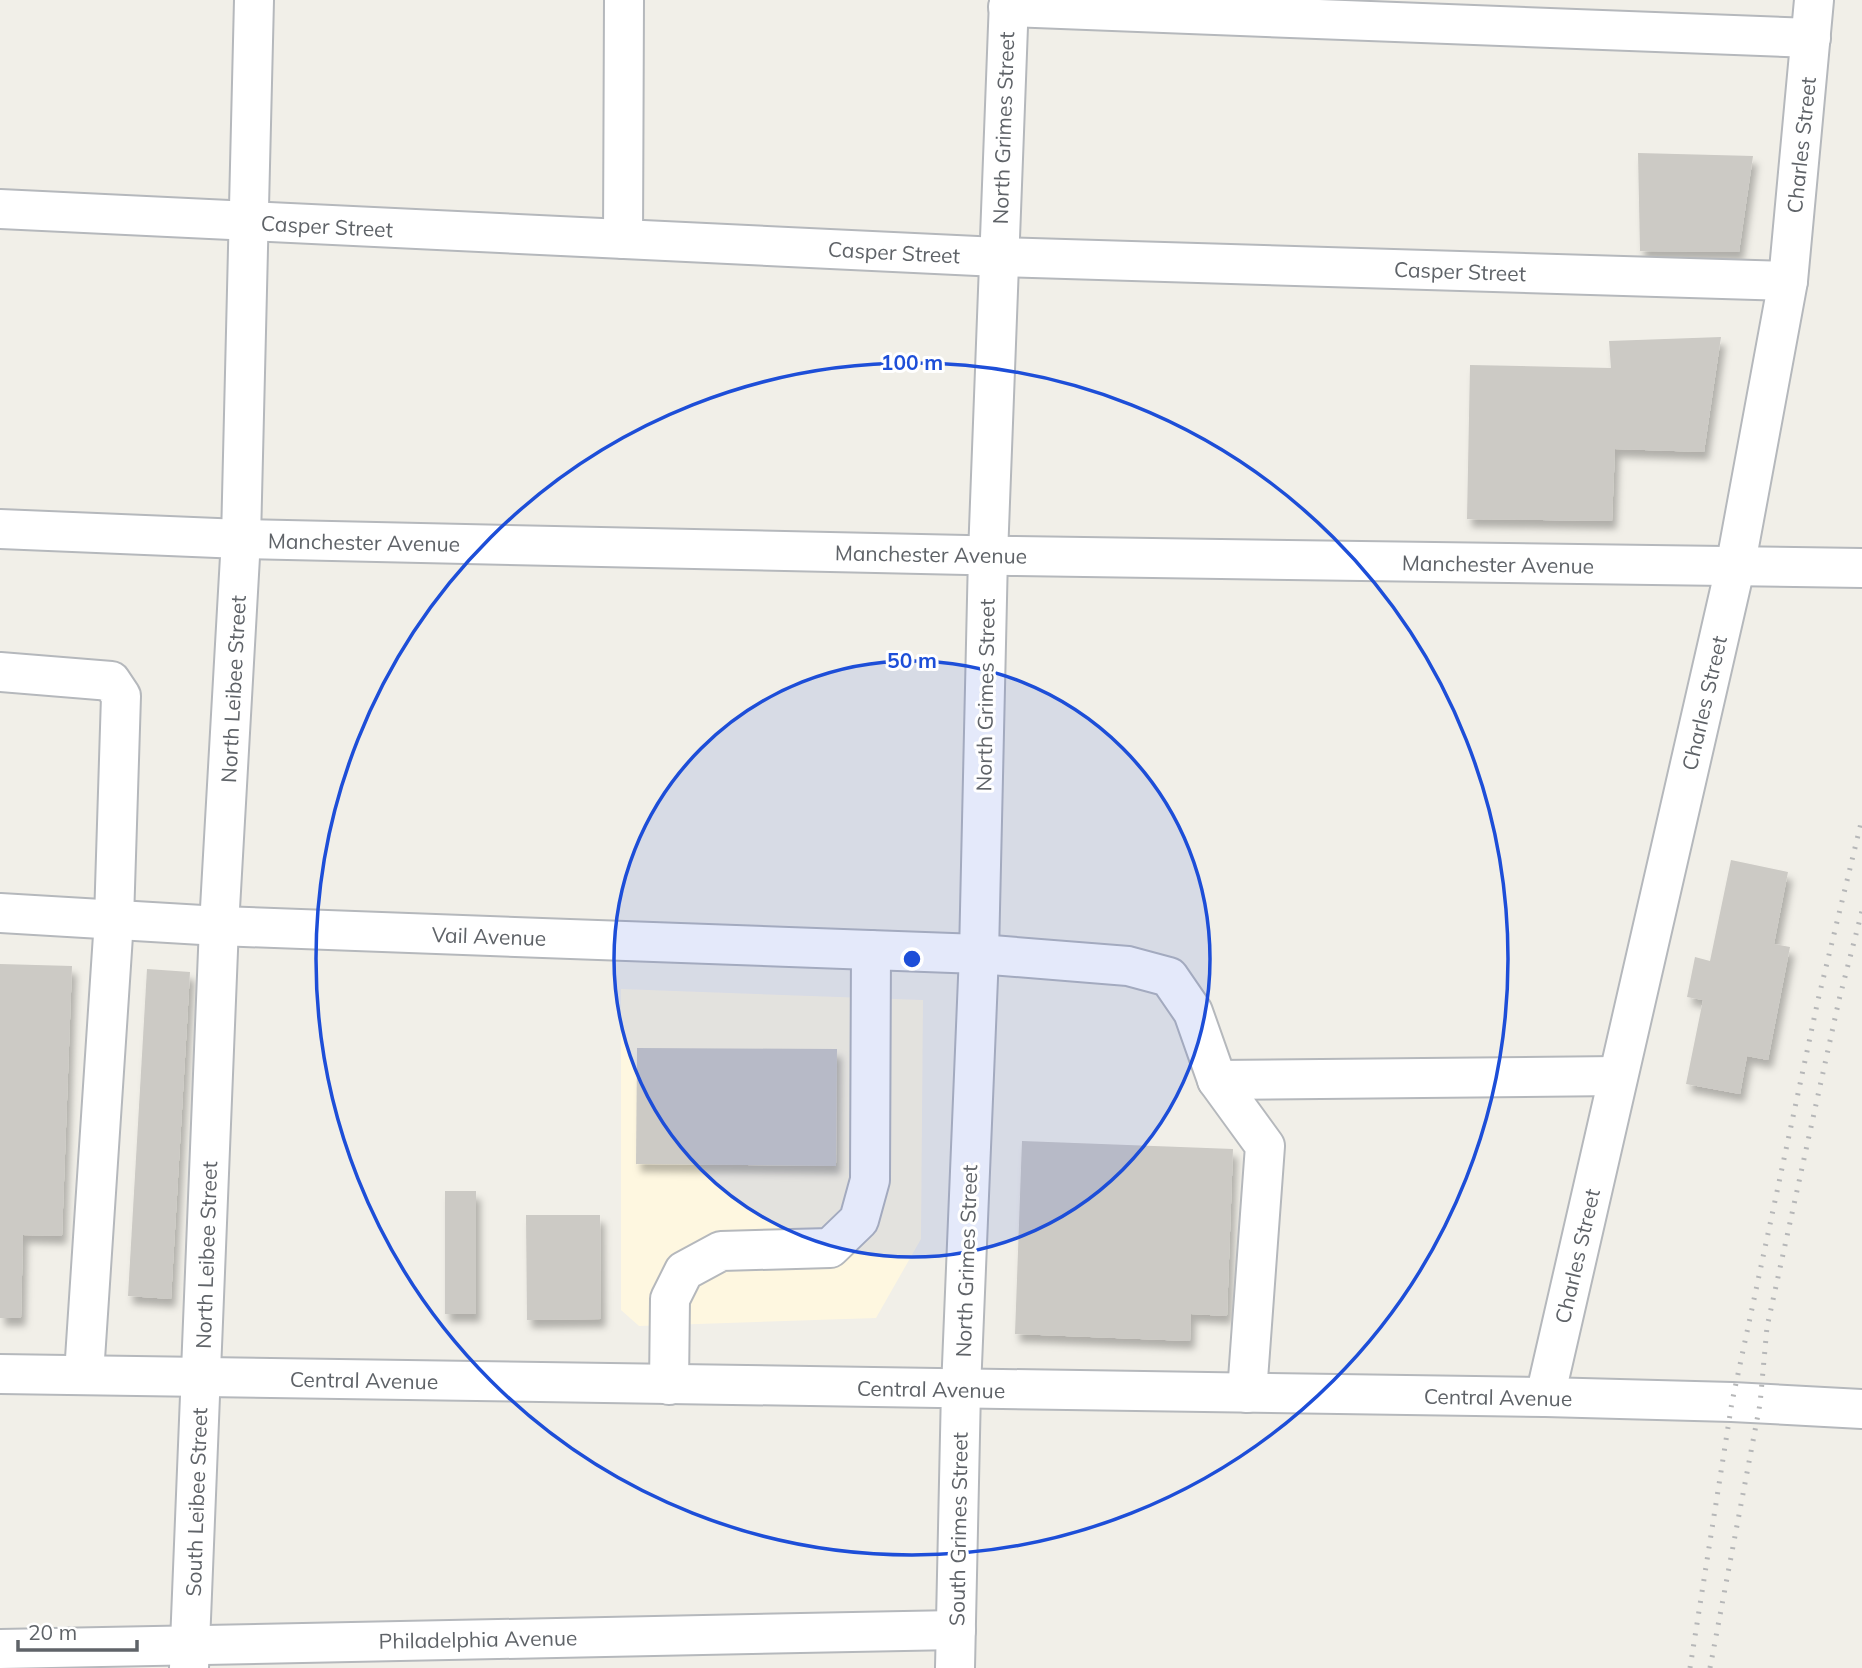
<svg xmlns="http://www.w3.org/2000/svg" width="1862" height="1668" font-family="Mulish,sans-serif">
	<style>
		.commercial { fill: #fef7e0 }
		.building { fill: #cccac5; filter: url(#shadow) }
		.lines { fill: none; stroke-linecap: round; stroke-linejoin: round }
		.minor-casing { stroke: #b5b8bc; stroke-width: 42 }
		.minor { stroke: #fff; stroke-width: 38 }
		.rail { stroke: #b6b7b8; stroke-width: 5; stroke-dasharray: 2 9; stroke-linecap: butt }
		.ring { fill: none; stroke: #1d4ed8; stroke-width: 3.5 }
		.labels { text-anchor: middle; dominant-baseline: central; stroke-width: 6; stroke-linejoin: round; paint-order: stroke }
		.street-label { font-size: 21px; fill: #5f6368; stroke: #fff }
		.centre { fill: #1d4ed8; stroke: #fff; stroke-width: 3.5 }
		.ring-label { font-size: 21px; text-anchor: middle; font-weight: bold; fill: #1d4ed8; stroke: #fff; stroke-width: 6; stroke-linejoin: round; paint-order: stroke }
	</style>
	<defs>
		<filter id="shadow"><feDropShadow dx="4.5" dy="8" stdDeviation="3.5" flood-color="#0004"/></filter>
	</defs>
	<rect width="100%" height="100%" fill="#f1efe8"/>
	<!-- commercial -->
	<polygon class="commercial" points="621,989 923,1000 921,1239 876,1318 639,1326 621,1310"/>
	<!-- building -->
	<g class="building">
		<polygon points="1638,153 1753,156 1739,252 1640,251"/>
		<polygon points="1721,337 1704,452 1615,449 1612,521 1467,519 1470,365 1611,368 1609,341"/>
		<polygon points="1731,860 1788,872 1774,944 1790,947 1768,1060 1747,1056 1740,1094 1686,1084 1703,1000 1687,997 1695,957 1710,961"/>
		<polygon points="0,964 72,966 62,1236 23,1235 21,1318 0,1318"/>
		<polygon points="147,969 190,972 171,1299 128,1296"/>
		<polygon points="637,1048 837,1049 836,1166 636,1164"/>
		<polygon points="1022,1141 1233,1149 1227,1316 1191,1314 1190,1341 1015,1334"/>
		<rect x="445" y="1191" width="31" height="123"/>
		<polygon points="526,1215 600,1215 601,1319 527,1320"/>
	</g>
	<g class="lines">
		<defs>
			<g id="minor">
				<polyline points="1008,7 1811,38"/>
				<polyline points="0,209 998,257 1788,281"/>
				<polyline points="623,239 624,0"/>
				<polyline points="0,529 241,539 1012,556 1862,568"/>
				<polyline points="0,672 111,681 121,696 114,920 84,1374"/>
				<polyline points="0,913 219,926 979,954 1128,966 1169,977 1193,1012 1217,1080 1265,1146 1247,1393"/>
				<polyline points="1217,1080 1618,1076"/>
				<polyline points="0,1374 1545,1397 1732,1402 1862,1409"/>
				<polyline points="669,1385 670,1299 684,1271 721,1251 830,1248 859,1220 870,1180 871,950"/>
				<polyline points="1545,1397 1735,568 1788,281 1814,0"/>
				<polyline points="0,1649 956,1630"/>
				<polyline points="189,1668 219,926 241,539 254,0"/>
				<polyline points="955,1668 961,1389 979,954 988,555 1009,0"/>
			</g>
		</defs>
		<!-- minor casing -->
		<use href="#minor" class="minor-casing"/>
		<!-- minor -->
		<use href="#minor" class="minor"/>
		<!-- rail -->
		<g class="rail">
			<polyline points="1690,1668 1732,1402 1818,1000 1862,819"/>
			<polyline points="1710,1668 1760,1404 1767,1327 1839,1000 1862,911"/>
		</g>
	</g>
	<!-- distance rings -->
	<circle cx="912" cy="959" r="298" fill="#1d4ed8" fill-opacity=".12"/>
	<g class="ring">
		<circle cx="912" cy="959" r="298"/>
		<circle cx="912" cy="959" r="596"/>
	</g>
	<g class="labels">
		<!-- street labels -->
		<g class="street-label">
			<text transform="translate(1003 128) rotate(-88)">North Grimes Street</text>
			<text transform="translate(1801 145) rotate(-84)">Charles Street</text>
			<text transform="translate(327 226) rotate(3)">Casper Street</text>
			<text transform="translate(894 252) rotate(3)">Casper Street</text>
			<text transform="translate(1460 271) rotate(2)">Casper Street</text>
			<text transform="translate(364 542) rotate(1)">Manchester Avenue</text>
			<text transform="translate(931 554) rotate(1)">Manchester Avenue</text>
			<text transform="translate(1498 564) rotate(1)">Manchester Avenue</text>
			<text transform="translate(233 689) rotate(-87)">North Leibee Street</text>
			<text transform="translate(985 695) rotate(-89)">North Grimes Street</text>
			<text transform="translate(1704 703) rotate(-77)">Charles Street</text>
			<text transform="translate(489 936) rotate(2)">Vail Avenue</text>
			<text transform="translate(206 1255) rotate(-88)">North Leibee Street</text>
			<text transform="translate(1577 1256) rotate(-77)">Charles Street</text>
			<text transform="translate(966 1261) rotate(-88)">North Grimes Street</text>
			<text transform="translate(364 1380) rotate(1)">Central Avenue</text>
			<text transform="translate(931 1389) rotate(1)">Central Avenue</text>
			<text transform="translate(1498 1397) rotate(1)">Central Avenue</text>
			<text transform="translate(196 1502) rotate(-88)">South Leibee Street</text>
			<text transform="translate(958 1529) rotate(-89)">South Grimes Street</text>
			<text transform="translate(478 1639) rotate(-1)">Philadelphia Avenue</text>
		</g>
	</g>
	<circle cx="912" cy="959" r="10" class="centre"/>
	<g class="ring-label">
		<text x="912" y="370">100 m</text>
		<text x="912" y="668">50 m</text>
	</g>
	<!-- scale -->
	<path d="M18 1640v10h119v-10" fill="none" stroke="#5f6368" stroke-width="3.5"/>
	<text x="28" y="1640" font-size="21" fill="#5f6368" stroke="#ffffff" stroke-width="5" paint-order="stroke">20 m</text>
</svg>
